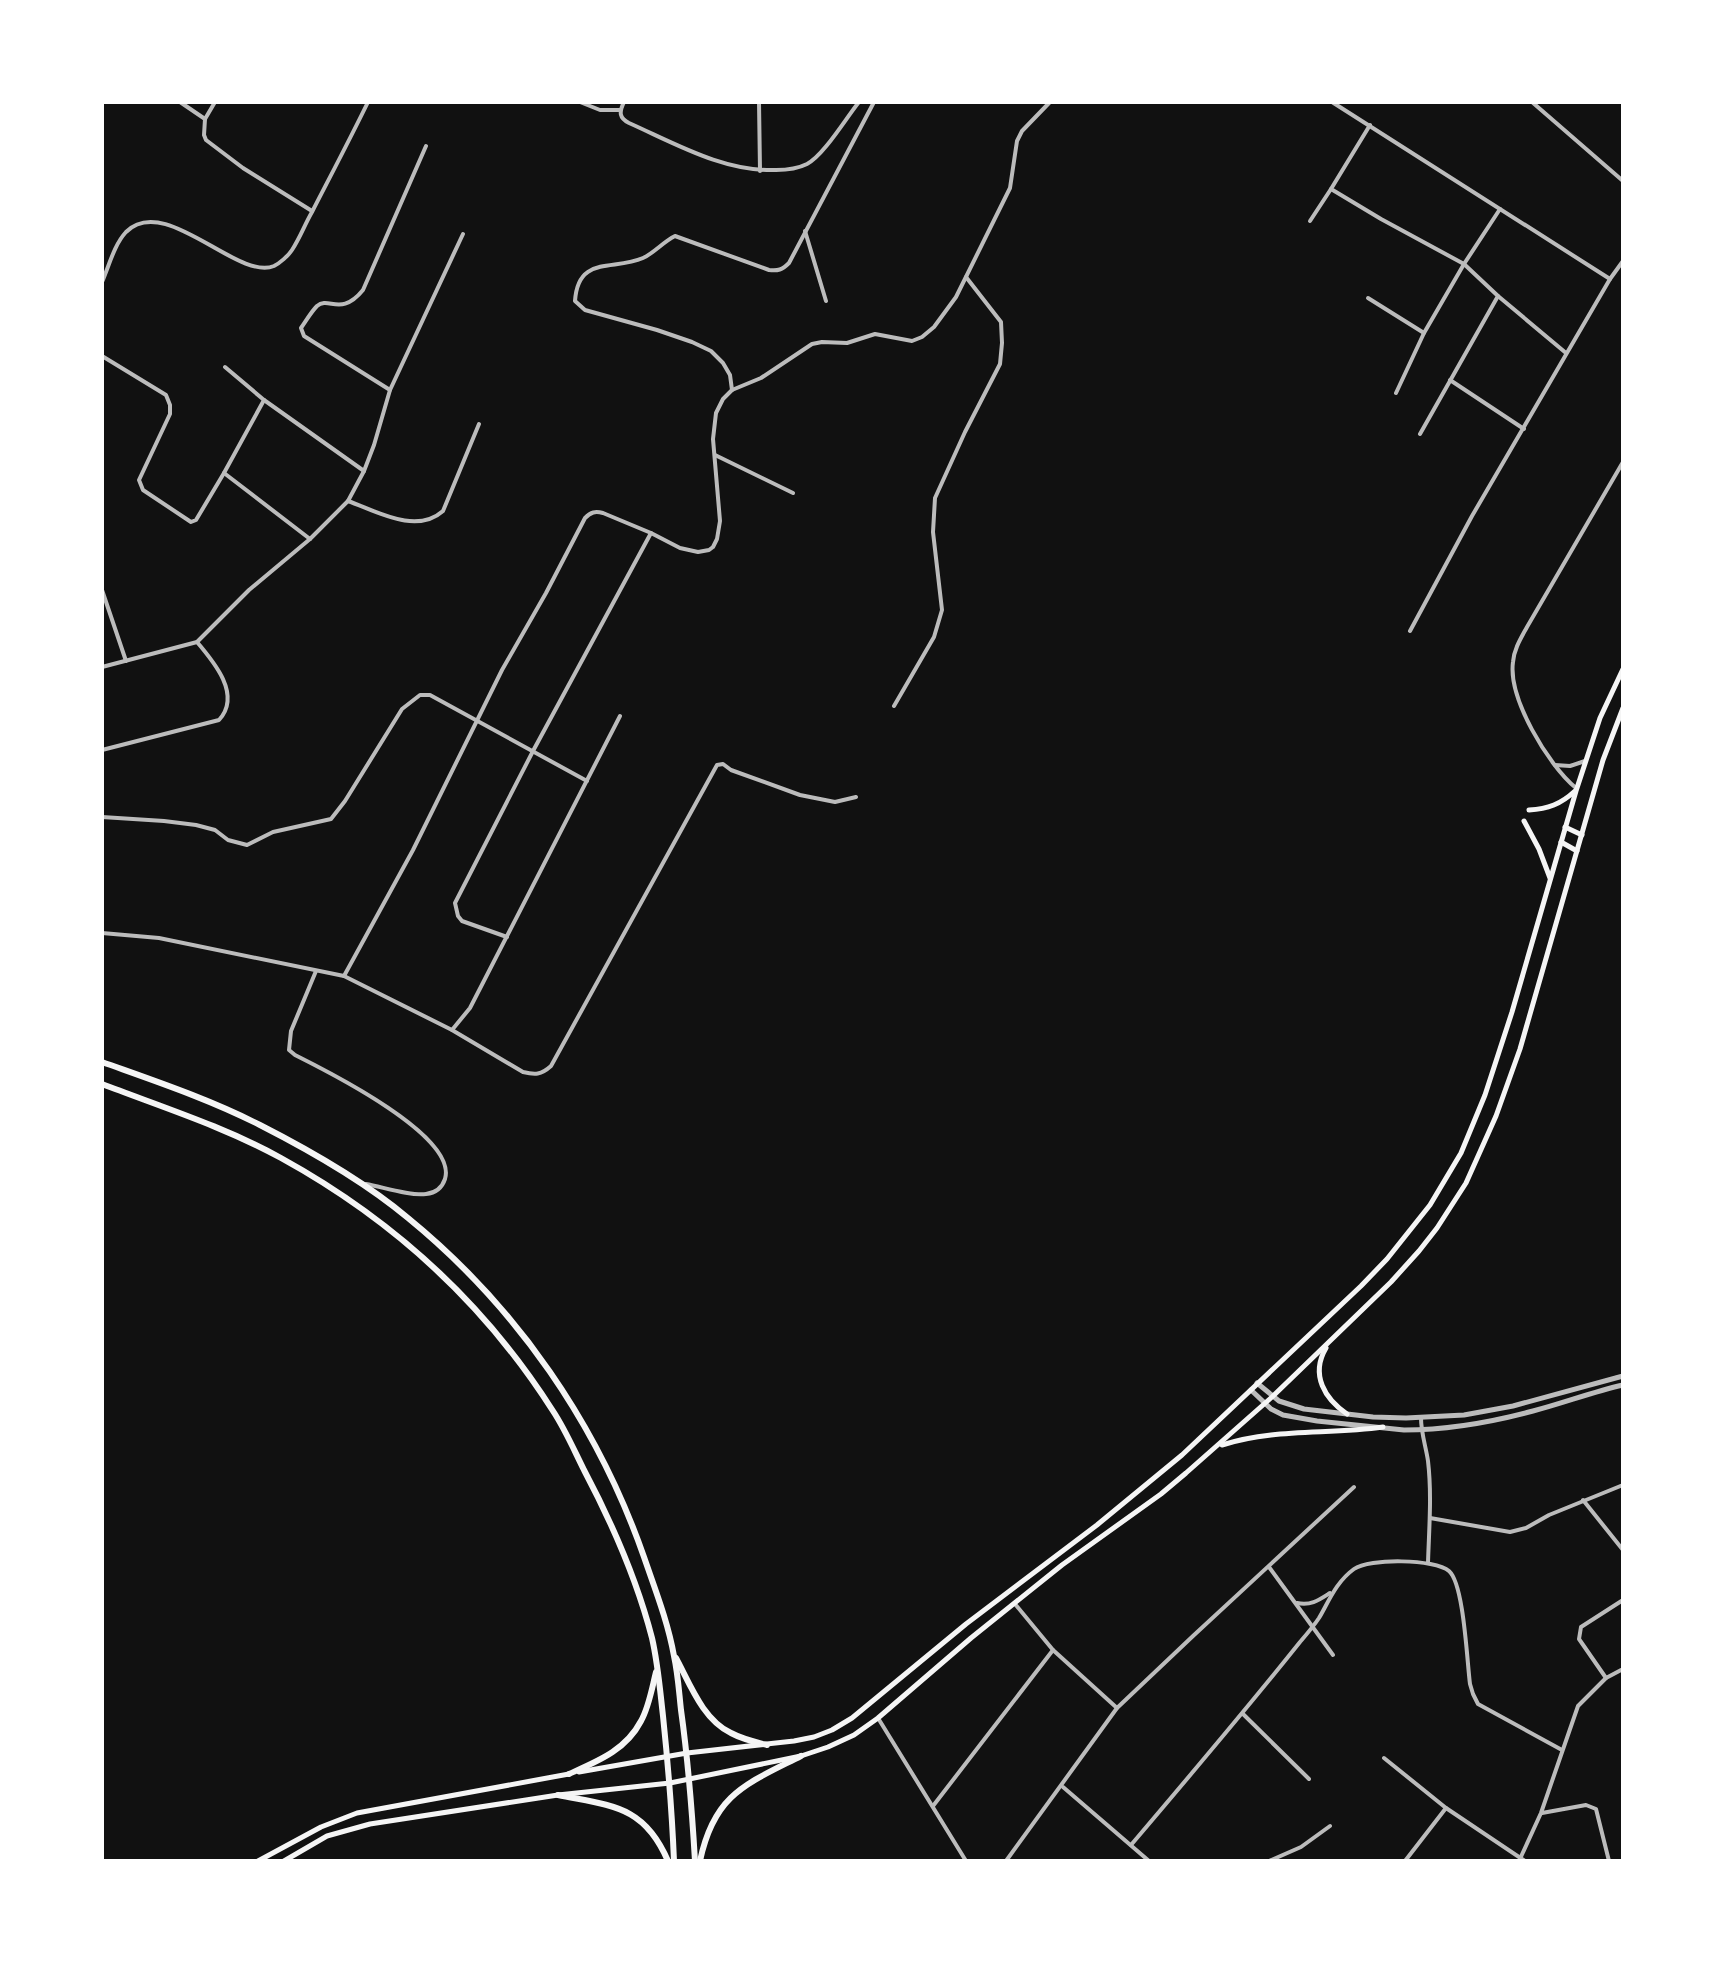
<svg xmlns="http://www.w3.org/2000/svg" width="1725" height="1963" font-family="'Titillium Web',sans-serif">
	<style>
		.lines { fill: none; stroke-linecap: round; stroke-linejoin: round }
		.minor { stroke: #bcbcbc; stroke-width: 4 }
		.tertiary { stroke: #bcbcbc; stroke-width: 5 }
		.secondary { stroke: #f5f5f5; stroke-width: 5 }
		.primary { stroke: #f5f5f5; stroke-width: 6 }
	</style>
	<rect width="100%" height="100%" fill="#111"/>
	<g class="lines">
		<!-- minor -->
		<g class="minor">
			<polyline points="180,102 205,119 204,135 206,140 243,168 312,211"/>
			<polyline points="580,102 600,110 620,110"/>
			<path d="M624,102C619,112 619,118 629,123C676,144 724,172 776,170C787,170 797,169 807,164C824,155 846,118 859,102"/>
			<polyline points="759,102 760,171"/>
			<polyline points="1332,102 1610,279 1623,261"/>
			<polyline points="1532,102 1623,181"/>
			<polyline points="205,119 215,102"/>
			<polyline points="1370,125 1331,189 1381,219 1464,264 1498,296 1420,434"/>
			<polyline points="1310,221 1331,189"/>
			<polyline points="805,231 826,301"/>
			<path d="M102,282C109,266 114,245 126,232C165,193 237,281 274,266C280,263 288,256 292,250C300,238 305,224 312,212C331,175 350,139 368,102"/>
			<polyline points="1498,296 1566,353"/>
			<polyline points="1368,298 1424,333"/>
			<polyline points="102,356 166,395 170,405 170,414 139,480 143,490 191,522 196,520 224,473 264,400"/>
			<polyline points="225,367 264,400 364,471"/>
			<polyline points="1450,380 1524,429"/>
			<path d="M390,390L304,336L301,328C306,321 311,312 317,306C329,296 341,317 363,290L426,146"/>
			<path d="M732,390L730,375L723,363L711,351L692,342L657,330L585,310L575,301C578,255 613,271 643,258C654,253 663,242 675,236L769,270C778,271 782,270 789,263L874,102"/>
			<polyline points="1396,393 1424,333 1464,264 1500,209"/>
			<polyline points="715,455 793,493"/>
			<polyline points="224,473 310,539"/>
			<path d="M348,501C376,511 416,535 443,511L479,424"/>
			<polyline points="102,590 126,661"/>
			<polyline points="1410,631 1472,516 1610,279"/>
			<polyline points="102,667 197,642 249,590 310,539 348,501 364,471 374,445 390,390 463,234"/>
			<polyline points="894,706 934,637 942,610 933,532 935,498 965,432 1000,364 1002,343 1001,322 966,277"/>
			<path d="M102,750L219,720C242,695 214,662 197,642"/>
			<polyline points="1555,765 1570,766 1585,761"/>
			<path d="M1576,788C1548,765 1508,698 1513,662C1514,649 1521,638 1527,627L1623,462"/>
			<polyline points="102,817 164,821 196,825 215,830 228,840 247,845 273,832 331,819 345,801 402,709 420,695 430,695 587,781"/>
			<path d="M102,933L159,938L344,976L452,1030L523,1072C535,1075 541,1075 551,1066L717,765L723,764L731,770L800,795L835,802L856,797"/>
			<polyline points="507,937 462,921 458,916 455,903 533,751 651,533"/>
			<path d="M316,971L291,1031L289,1050L295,1055C327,1071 458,1136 445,1179C442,1188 435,1193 426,1194C409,1196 383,1187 366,1184"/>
			<path d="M344,976L413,850L502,670L546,593L585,518C591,512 595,511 603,513L651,533L680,548L698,552L709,550L713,547L717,539L720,521L713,439L716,413L723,399L732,390L761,378L812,344L822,342L847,343L875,334L912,341L922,337L934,327L956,297L1010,188L1017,141L1022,131L1050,102"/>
			<polyline points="452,1030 470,1008 620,716"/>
			<path d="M1421,1418C1421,1433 1426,1447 1428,1461C1432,1495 1429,1529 1428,1563"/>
			<polyline points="1583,1500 1623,1550"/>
			<polyline points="1430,1518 1510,1532 1526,1528 1549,1515 1623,1485"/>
			<polyline points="1269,1567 1333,1655"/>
			<path d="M1297,1603C1311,1606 1319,1600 1330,1593"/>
			<polyline points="1015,1604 1053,1650 1117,1708"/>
			<polyline points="1606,1678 1579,1639 1581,1627 1623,1600"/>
			<polyline points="1243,1714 1309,1779"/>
			<polyline points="878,1718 966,1861"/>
			<polyline points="1384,1758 1446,1808 1525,1861"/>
			<polyline points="1063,1787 1149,1861"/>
			<polyline points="933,1806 1053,1650"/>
			<polyline points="1542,1813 1586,1805 1596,1809 1609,1861"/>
			<path d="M1131,1845C1188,1778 1245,1711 1300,1642C1306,1635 1313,1627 1319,1618C1329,1601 1336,1582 1354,1569C1369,1558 1435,1559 1449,1571C1464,1584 1467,1662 1470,1684L1473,1694L1478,1704L1562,1750"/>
			<polyline points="1006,1861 1117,1708 1193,1636 1354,1487"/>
			<polyline points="1269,1861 1301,1847 1330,1826"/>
			<polyline points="1405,1861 1446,1808"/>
			<polyline points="1519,1861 1541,1813 1578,1706 1606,1678 1623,1669"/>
		</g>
		<!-- tertiary -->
		<g class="tertiary">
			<polyline points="1257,1383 1279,1401 1304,1409 1373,1417 1406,1418 1464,1415 1513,1406 1623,1376"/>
			<path d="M1251,1390L1271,1409L1283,1415L1317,1421L1404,1430C1447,1430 1492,1422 1533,1411C1564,1403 1592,1392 1623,1385"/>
		</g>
		<!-- secondary -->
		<g class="secondary">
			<path d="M1529,810C1548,809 1561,804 1575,791"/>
			<polyline points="1524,821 1539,849 1550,878"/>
			<polyline points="1565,827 1582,835"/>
			<polyline points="1561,842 1577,851"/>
			<path d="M1326,1348C1310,1375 1325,1399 1347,1414"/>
			<path d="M1222,1445C1275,1428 1328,1435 1383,1427"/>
			<polyline points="579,1772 687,1753 794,1741 814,1737 832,1730 852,1718 966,1624 1097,1525 1182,1455 1361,1286 1387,1259 1430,1205 1461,1153 1485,1095 1512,1012 1576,791 1600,718 1623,669"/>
			<polyline points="258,1861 321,1827 357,1813 569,1774"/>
			<polyline points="284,1861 327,1836 370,1824 558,1795 670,1783 801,1756 828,1747 854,1735 878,1718 971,1638 1062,1565 1161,1494 1186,1473 1272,1397 1391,1282 1419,1251 1437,1228 1466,1183 1496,1116 1520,1049 1603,760 1623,708"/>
		</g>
		<!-- primary -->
		<g class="primary">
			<path d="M102,1062C155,1081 209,1099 260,1125C311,1151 364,1181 408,1218C517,1307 598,1425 644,1557C655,1589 668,1622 674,1656C678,1674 679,1692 681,1710C688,1760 692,1810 695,1861"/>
			<path d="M102,1084C162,1107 225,1127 281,1158C392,1219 485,1304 553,1411C565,1429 574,1450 584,1470C612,1523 637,1580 652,1638C658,1664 660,1690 663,1716C668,1764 672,1812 674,1861"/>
			<path d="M676,1658C690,1684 703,1720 731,1733C742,1739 755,1742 767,1745"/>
			<path d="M569,1774C598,1761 626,1750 641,1721C649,1707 652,1688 656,1672"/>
			<path d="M558,1795C612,1806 644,1805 668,1861"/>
			<path d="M700,1861C714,1794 746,1784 801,1756"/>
		</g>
	</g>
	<!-- border -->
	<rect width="1725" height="1963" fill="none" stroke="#ffffff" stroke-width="208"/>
</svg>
